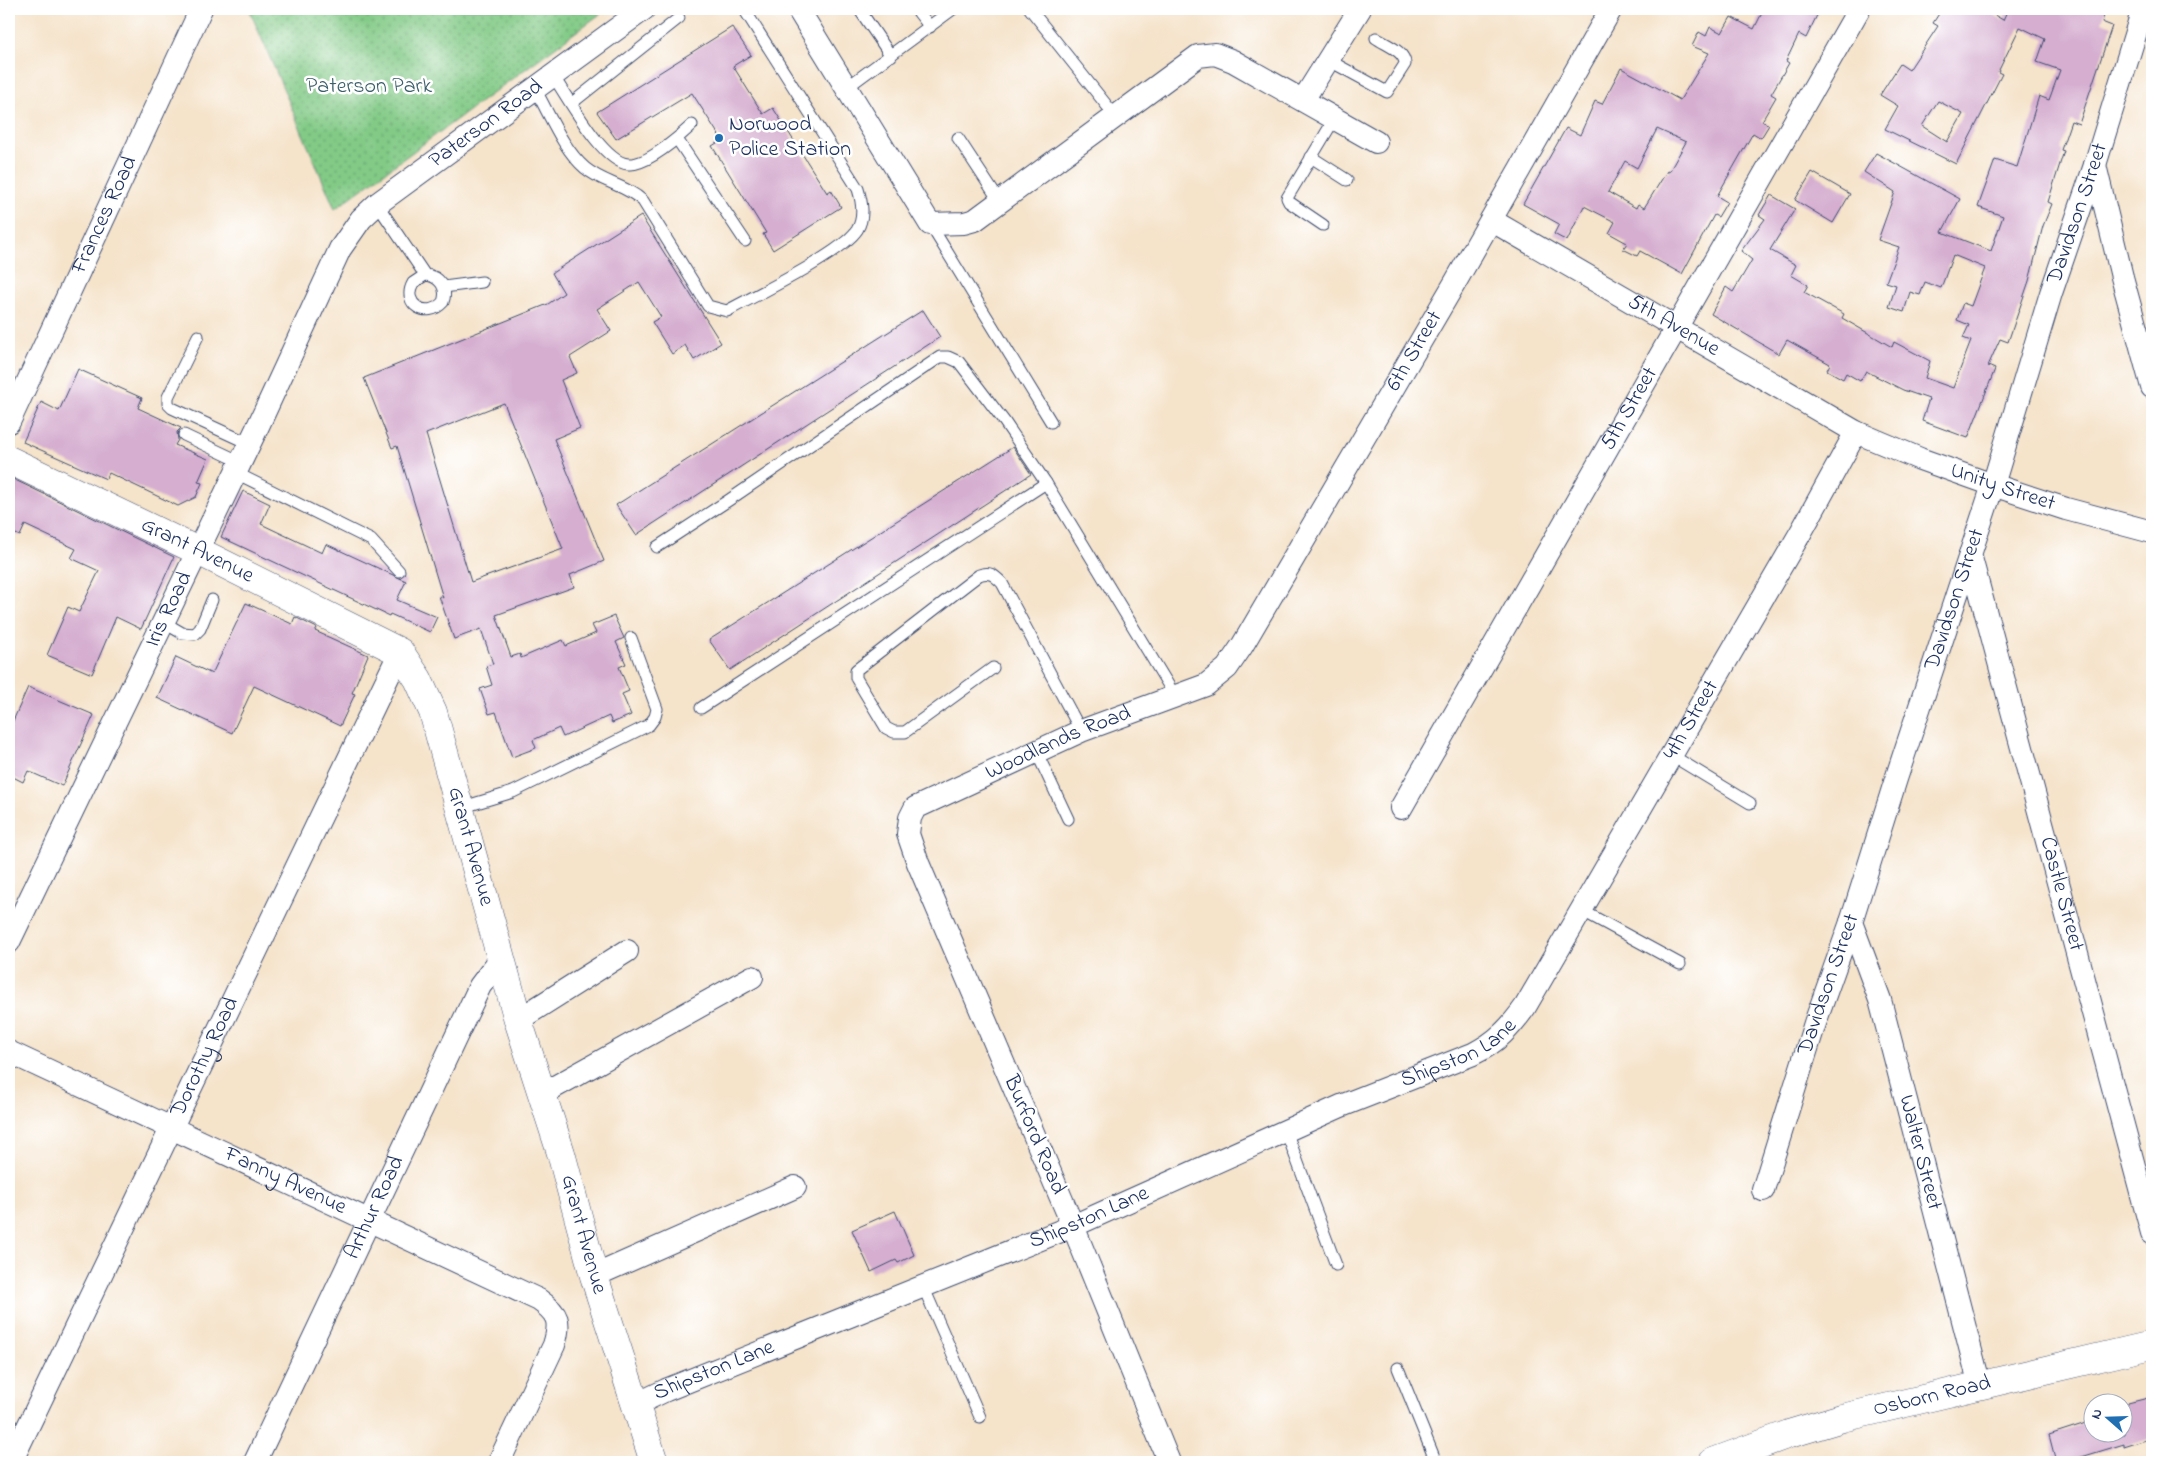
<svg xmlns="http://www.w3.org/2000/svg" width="2161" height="1471" font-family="'Indie Flower',sans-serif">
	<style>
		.park { fill: url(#park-dots); stroke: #4e7c72 }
		.building { fill: #d6afd0; fill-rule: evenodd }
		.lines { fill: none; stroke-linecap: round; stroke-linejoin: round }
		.service-casing { stroke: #3c4a6e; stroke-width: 13 }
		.minor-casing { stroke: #3c4a6e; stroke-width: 24 }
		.tertiary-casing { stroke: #3c4a6e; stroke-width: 29 }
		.service { stroke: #fff; stroke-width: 11 }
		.minor { stroke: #fff; stroke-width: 22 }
		.tertiary { stroke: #fff; stroke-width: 28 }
		.poi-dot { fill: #1f6fb2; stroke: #fff; stroke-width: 2 }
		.labels { text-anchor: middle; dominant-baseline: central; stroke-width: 5; stroke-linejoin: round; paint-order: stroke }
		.park-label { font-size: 22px; fill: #3a5e6a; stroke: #fff }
		.street-label { font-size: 22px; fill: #1b2f5e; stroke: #fff }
		.poi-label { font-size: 22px; fill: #1b2f5e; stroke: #fff; text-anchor: start }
	</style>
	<defs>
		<pattern id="park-dots" width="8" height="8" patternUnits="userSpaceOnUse" patternTransform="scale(1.25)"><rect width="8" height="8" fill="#82ca86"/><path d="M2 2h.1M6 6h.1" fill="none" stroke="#6aa471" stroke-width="1.8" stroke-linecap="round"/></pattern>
	</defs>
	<rect width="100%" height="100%" fill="#fff"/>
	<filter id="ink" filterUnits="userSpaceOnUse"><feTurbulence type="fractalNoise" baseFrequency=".02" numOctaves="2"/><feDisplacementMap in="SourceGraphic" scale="10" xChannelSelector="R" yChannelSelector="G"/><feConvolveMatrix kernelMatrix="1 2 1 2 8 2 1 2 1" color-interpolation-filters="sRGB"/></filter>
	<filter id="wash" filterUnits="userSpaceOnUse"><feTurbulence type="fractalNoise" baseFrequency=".0096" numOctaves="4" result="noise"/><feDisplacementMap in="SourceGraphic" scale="20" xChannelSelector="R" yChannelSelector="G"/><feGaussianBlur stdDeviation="1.12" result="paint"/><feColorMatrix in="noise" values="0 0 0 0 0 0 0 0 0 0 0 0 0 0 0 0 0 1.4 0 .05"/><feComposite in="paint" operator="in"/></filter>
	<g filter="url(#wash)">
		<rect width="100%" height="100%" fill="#f5e3ca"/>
		<!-- park -->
		<polygon class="park" points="249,9 607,9 335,209"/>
		<g id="blocks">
			<!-- building -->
			<g class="building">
				<path d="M1764,9H1820L1806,38L1799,34L1786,61L1789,63L1771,94L1776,97L1762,121L1769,125L1761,138L1753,133L1717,196L1727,202L1718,217L1714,215L1682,274L1640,251L1637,256L1623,249L1627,243L1609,233L1615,222L1584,206L1567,241L1554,234L1559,224L1523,204L1566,128L1580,135L1595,101L1602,104L1621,68L1680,100L1709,53L1692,46L1699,32L1706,36L1710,27L1722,33L1731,17L1754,29ZM1657,129L1686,142L1669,172L1667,171L1644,208L1638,204L1636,208L1608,192L1625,161L1637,168Z"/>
				<path d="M1942,9H1984L2003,20L2008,9H2106L2102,22L2112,26L2079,124L2071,121L2061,150L2064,151L2048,202L2052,204L2043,226L2029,281L2008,342L2000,339L1988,366L1995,369L1968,438L1922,421L1929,399L1903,390L1866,371L1860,381L1846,373L1843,379L1827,370L1830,364L1787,340L1779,354L1711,314L1726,287L1733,292L1752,260L1741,251L1765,219L1759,215L1771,195L1795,209L1770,250L1796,265L1791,275L1808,285L1804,292L1844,314L1842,318L1892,347L1894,342L1930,361L1925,378L1953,388L1971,341L1963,338L1969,325L1957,320L1963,303L1971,306L1985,268L1953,255L1941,288L1925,282L1920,295L1910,292L1904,312L1889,307L1896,285L1886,282L1899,247L1878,240L1895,192L1864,172L1876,153L1960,199L1942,232L1991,251L2003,216L1978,207L1995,160L2017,167L2039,96L2049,100L2060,70L2037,62L2045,39L2020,27L1998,72L2002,74L1956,164L1885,129L1898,106L1880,95L1900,64L1909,70L1938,26L1933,23ZM1938,101L1963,114L1947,142L1922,126Z"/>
				<polygon points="732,27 751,55 733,66 763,114 773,108 827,193 831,190 841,207 773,250 763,234 766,233 712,146 722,140 692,93 616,139 597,112"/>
				<polygon points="1812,172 1850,194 1833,223 1795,200"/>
				<path d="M641,216L721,343L694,360L685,345L672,354L652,322L661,317L639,282L597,309L611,331L570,357L577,373L561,380L580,428L554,439L604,561L570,575L574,587L496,615L511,657L520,654L521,658L563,640L566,646L596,633L592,625L614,616L624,638L616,642L626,664L619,667L629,691L622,694L631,715L612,723L609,716L563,737L559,728L533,740L536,748L512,757L496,712L489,714L480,689L492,685L486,666L493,664L481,629L454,639L439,596L443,598L397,446L392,448L364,378L548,304L564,293L552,273ZM504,403L563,549L471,582L426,434Z"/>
				<polygon points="923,310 940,337 636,535 616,505"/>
				<polygon points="78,369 142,398 138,408 181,428 177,432 178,440 175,445 208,459 198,482 202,483 196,497 178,506 109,473 106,479 23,442 41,402 59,411"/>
				<polygon points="1013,447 1031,474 730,670 709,640"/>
				<polygon points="9,477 174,557 141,629 116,617 92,674 47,655 68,607 79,612 99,571 71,558 76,549 25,525 20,536 9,531"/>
				<polygon points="243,491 270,504 261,524 322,553 326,544 406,581 397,600 437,617 430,632 390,614 389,616 221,537"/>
				<polygon points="246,603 292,624 295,617 317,628 315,631 368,655 352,693 355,694 340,726 254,686 232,733 157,698 176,657 212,674"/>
				<polygon points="28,687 94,715 62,786 28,771 23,782 9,775 9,730"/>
				<polygon points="895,1211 914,1255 898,1263 896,1260 871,1272 852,1230"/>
				<polygon points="2152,1397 2152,1438 2124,1447 2124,1444 2065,1462 2056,1462 2049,1435 2092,1421 2094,1434 2124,1434 2124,1404"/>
			</g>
		</g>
	</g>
	<g filter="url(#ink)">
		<use href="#blocks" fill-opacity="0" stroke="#3c4a6e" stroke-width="1"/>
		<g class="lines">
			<defs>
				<g id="service">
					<polyline points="859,9 891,56"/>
					<polyline points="916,9 930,27"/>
					<polyline points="1030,9 1116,117"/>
					<path d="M1328,60L1387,92L1405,64C1405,51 1386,45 1376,38"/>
					<path d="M553,76C568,97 602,162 628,164C646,166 679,137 692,125"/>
					<polyline points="846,88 953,9"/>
					<path d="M535,89C550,115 563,149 585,168C603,183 626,185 643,201L708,306L727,311C756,295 841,254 857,230C865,217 862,202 858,189L744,9"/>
					<polyline points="572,103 679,18"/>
					<polyline points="958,138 1000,202"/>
					<polyline points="677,139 745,241"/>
					<polyline points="1311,157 1347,180"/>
					<path d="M377,204L425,275C440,276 448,288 443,302C427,320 401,304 413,283L425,275"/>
					<polyline points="930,224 1051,422"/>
					<polyline points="1323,225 1289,202 1287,198 1335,118"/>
					<polyline points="444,287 482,282"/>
					<polyline points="198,336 168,397 168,404 172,408 250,444"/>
					<polyline points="184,435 241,462"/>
					<polyline points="236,473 371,540 399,571"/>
					<polyline points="657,547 729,500 940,357 948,357 959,362 1004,421 1046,483"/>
					<polyline points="163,622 182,633 195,634 200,629 212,600"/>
					<path d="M993,668L905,732H894L886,728L856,678V670L979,575C990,571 994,575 1002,583L1081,731"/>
					<polyline points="701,708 1046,483 1175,696"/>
					<polyline points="1036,751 1068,819"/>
					<polyline points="1671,755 1750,803"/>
					<polyline points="460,808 513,792 649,725 655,717 657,709 631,638"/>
					<polyline points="1581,910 1680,964"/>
					<polyline points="1286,1131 1336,1265"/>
					<polyline points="923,1286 980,1417"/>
					<polyline points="1398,1368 1436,1462"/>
				</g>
				<g id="minor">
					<polyline points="798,9 930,224 964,223 975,220 1198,56 1215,54 1233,61 1376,142"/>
					<polyline points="1303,100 1360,9"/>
					<polyline points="2095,165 2122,277 2152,387"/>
					<path id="s1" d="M1491,220L1856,432L1920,459L1993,485L2066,509L2152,532"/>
					<path id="s2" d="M9,422L201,9"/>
					<path id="s3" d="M1970,554L2152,1233"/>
					<path id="s4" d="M1401,808L1859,9"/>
					<path id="s5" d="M1851,922L1880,1000L1980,1386"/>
					<path id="s6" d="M9,942L259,424L340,249L361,219L377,204L644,9"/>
					<polyline points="518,1020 627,951"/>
					<path id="s7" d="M9,1052L539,1300C559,1314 561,1322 554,1345L499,1462"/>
					<polyline points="542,1094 752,977"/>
					<path id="s8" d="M1763,1190L1815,1023L1851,922L1896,779L1993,485L2051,293L2095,165L2143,9"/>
					<polyline points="594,1276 795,1187"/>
					<path id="s9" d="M637,1404L666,1390L1073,1226L1341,1106L1473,1054C1497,1042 1510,1028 1525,1007L1801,532L1856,432"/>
					<path id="s10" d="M11,1462L400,652"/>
					<path id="s11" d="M255,1462L480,986L501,958"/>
					<path id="s12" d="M1169,1462L1073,1226L918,863L908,834L910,818L915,808L1081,731L1206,685L1227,668L1242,646L1456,281L1611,9"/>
				</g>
				<g id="tertiary">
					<path id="s13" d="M9,460L198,551L400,652L418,679L433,712L518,1020L561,1153L594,1276L654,1462"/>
					<path id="s14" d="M1713,1462L1789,1434L1842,1418L2152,1345"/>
				</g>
			</defs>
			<!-- service casing -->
			<use href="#service" class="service-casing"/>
			<!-- minor casing -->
			<use href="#minor" class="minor-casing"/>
			<!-- tertiary casing -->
			<use href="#tertiary" class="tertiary-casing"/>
			<!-- service -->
			<use href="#service" class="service"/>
			<!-- minor -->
			<use href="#minor" class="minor"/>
			<!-- tertiary -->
			<use href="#tertiary" class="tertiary"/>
		</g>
	</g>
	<!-- markers -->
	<circle class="poi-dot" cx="719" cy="138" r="5"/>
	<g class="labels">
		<!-- park labels -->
		<g class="park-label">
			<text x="369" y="87">Paterson Park</text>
		</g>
		<!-- street labels -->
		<g class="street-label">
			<text stroke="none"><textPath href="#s6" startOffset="962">Paterson Road</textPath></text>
			<text stroke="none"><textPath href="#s8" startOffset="1026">Davidson Street</textPath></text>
			<text stroke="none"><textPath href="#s2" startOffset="228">Frances Road</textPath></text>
			<text stroke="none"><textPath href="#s1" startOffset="211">5th Avenue</textPath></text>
			<text stroke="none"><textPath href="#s12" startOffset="1419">6th Street</textPath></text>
			<text stroke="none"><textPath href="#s4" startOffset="460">5th Street</textPath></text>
			<text stroke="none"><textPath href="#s1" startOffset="579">Unity Street</textPath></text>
			<text stroke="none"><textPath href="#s13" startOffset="209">Grant Avenue</textPath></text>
			<text stroke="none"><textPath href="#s8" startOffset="621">Davidson Street</textPath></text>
			<text stroke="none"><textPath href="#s6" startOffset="369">Iris Road</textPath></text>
			<text stroke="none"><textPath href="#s9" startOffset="1309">4th Street</textPath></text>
			<text stroke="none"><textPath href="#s12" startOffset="865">Woodlands Road</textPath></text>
			<text stroke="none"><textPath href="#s13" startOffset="644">Grant Avenue</textPath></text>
			<text stroke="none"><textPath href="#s3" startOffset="352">Castle Street</textPath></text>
			<text stroke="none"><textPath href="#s8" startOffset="216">Davidson Street</textPath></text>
			<text stroke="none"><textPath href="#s9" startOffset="894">Shipston Lane</textPath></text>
			<text stroke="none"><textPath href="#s10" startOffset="449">Dorothy Road</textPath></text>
			<text transform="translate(1034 1135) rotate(67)">Burford Road</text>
			<text stroke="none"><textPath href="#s5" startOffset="241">Walter Street</textPath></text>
			<text stroke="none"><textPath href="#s7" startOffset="305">Fanny Avenue</textPath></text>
			<text stroke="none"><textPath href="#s11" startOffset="281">Arthur Road</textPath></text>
			<text stroke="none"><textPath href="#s9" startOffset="489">Shipston Lane</textPath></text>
			<text stroke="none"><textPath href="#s13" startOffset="1048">Grant Avenue</textPath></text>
			<text stroke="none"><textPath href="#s9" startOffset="84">Shipston Lane</textPath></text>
			<text stroke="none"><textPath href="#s14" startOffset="229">Osborn Road</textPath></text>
		</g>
		<!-- poi labels -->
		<g class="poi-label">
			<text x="729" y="125">Norwood<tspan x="729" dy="25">Police Station</tspan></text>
		</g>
	</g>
	<!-- margin -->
	<rect width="2161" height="1471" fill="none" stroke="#fff" stroke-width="30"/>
	<!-- north arrow -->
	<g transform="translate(2108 1418) rotate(290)"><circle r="24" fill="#ffffff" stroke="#a4acbf"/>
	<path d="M0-4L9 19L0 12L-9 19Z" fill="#1f6fb2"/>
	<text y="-8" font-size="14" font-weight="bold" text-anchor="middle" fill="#1b2f5e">N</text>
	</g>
</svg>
